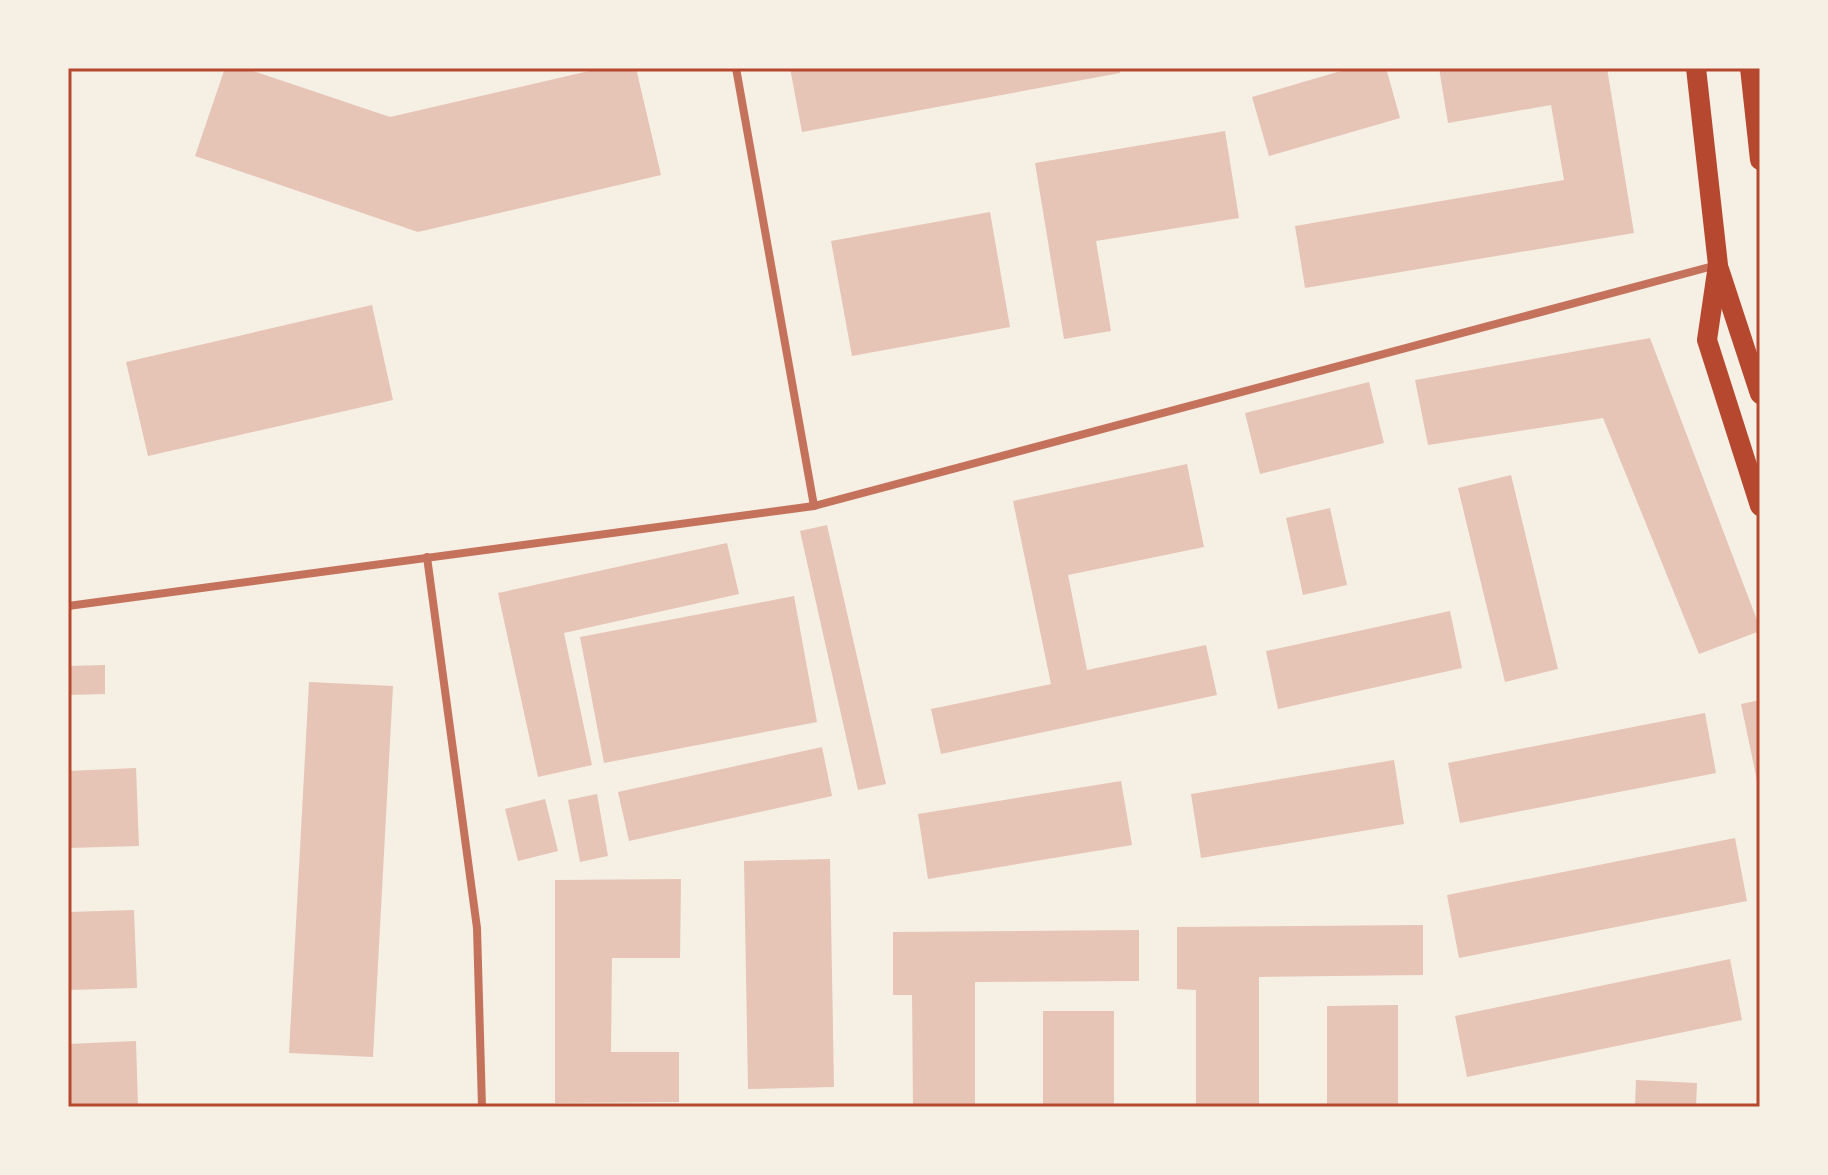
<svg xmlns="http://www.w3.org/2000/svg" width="1828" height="1175" font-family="'Alegreya Sans',sans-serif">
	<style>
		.building { fill: #e6c5b7 }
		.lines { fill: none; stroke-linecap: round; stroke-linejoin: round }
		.minor { stroke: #c5725c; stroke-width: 8 }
		.primary { stroke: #b5482f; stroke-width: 20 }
		.neatline { fill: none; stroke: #b5482f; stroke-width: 3 }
	</style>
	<rect width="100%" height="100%" fill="#f6efe4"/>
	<!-- building -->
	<g class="building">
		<polygon points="225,68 244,68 390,117 602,68 636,68 661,175 418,232 195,156"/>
		<polygon points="790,68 1119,68 1120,73 802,132"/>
		<polygon points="1351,68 1386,68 1400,118 1269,156 1252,97"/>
		<polygon points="1439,68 1607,68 1634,233 1305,288 1295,226 1564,180 1551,105 1448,123"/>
		<polygon points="1225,131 1239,218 1096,241 1111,331 1064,339 1035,163"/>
		<polygon points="990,212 1010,327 852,356 831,241"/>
		<polygon points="372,305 393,400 148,456 126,362"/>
		<polygon points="1650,338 1760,628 1760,631 1699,654 1603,418 1428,445 1415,380"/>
		<polygon points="1369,382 1384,443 1260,474 1245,413"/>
		<polygon points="1187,464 1204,547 1068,575 1087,670 1206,645 1217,695 941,754 931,709 1051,684 1013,501"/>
		<polygon points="1511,475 1558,669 1505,682 1458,488"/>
		<polygon points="1330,508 1347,585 1303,595 1286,518"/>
		<polygon points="827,525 886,784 858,790 800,531"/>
		<polygon points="727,543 739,594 564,633 592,765 538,777 498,593"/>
		<polygon points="794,596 817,722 604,763 580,637"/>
		<polygon points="1450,611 1462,668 1278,709 1266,651"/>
		<polygon points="105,665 105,694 68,695 68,666"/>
		<polygon points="309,682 393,686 373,1057 289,1053"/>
		<polygon points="1760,700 1760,789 1759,790 1741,704"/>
		<polygon points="1705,713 1716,773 1460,823 1448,763"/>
		<polygon points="822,747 832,796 629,841 618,792"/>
		<polygon points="1394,760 1404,824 1201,858 1191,794"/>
		<polygon points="136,768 139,846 68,848 68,771"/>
		<polygon points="1121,781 1132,845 928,879 918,814"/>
		<polygon points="597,794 608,856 580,862 568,800"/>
		<polygon points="545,799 558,851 518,861 505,809"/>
		<polygon points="1735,838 1747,901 1459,958 1447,895"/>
		<polygon points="830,859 834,1087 748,1089 744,861"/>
		<polygon points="681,879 680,958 612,958 611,1052 679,1052 679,1102 555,1103 555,880"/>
		<polygon points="134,910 137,988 68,990 68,912"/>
		<polygon points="1423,925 1423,975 1259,977 1259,1107 1196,1107 1196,990 1177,989 1177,927"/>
		<polygon points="1139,930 1139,981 975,982 975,1107 913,1107 912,995 893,995 893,932"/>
		<polygon points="1730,959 1742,1020 1467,1077 1455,1016"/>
		<polygon points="1398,1005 1398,1107 1327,1107 1327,1006"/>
		<rect x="1043" y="1011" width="71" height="96"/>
		<polygon points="136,1041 138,1107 68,1107 68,1044"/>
		<polygon points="1636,1080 1697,1083 1696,1107 1635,1107"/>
	</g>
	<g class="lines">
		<!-- minor -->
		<g class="minor">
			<polyline points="736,68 814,506"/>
			<polyline points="427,557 477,928 482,1107"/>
			<polyline points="68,606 814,506 1717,265"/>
		</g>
		<!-- primary -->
		<g class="primary">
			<polyline points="1696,68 1718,265 1707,340 1760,506"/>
			<polyline points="1750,68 1760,160"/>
			<polyline points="1719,269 1760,394"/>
		</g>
	</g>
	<!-- border -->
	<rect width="1828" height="1175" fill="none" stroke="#f6efe4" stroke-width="140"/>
	<rect x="70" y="70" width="1688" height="1035" class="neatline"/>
</svg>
